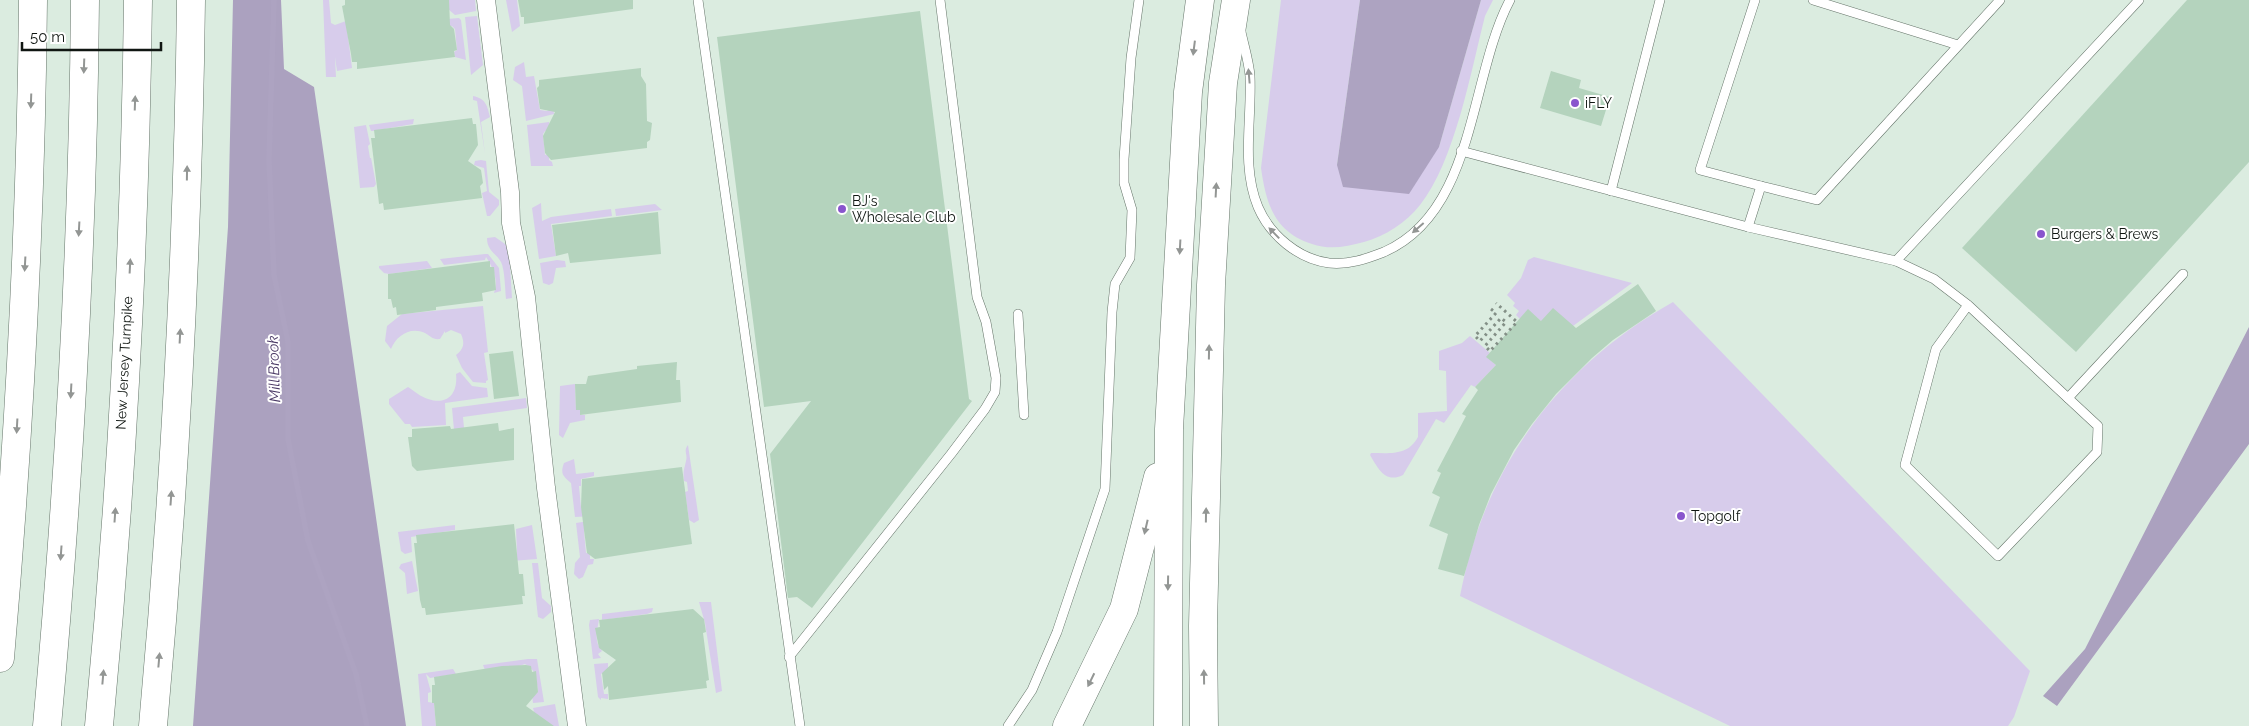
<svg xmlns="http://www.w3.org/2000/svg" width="2249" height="726" font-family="Raleway,sans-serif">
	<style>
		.green { fill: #d7cceb }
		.forest { fill: #aba1bf }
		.water { fill: #ada3c1 }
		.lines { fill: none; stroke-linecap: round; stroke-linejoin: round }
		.stream { stroke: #ada3c1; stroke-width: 5.5 }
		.building { fill: #b4d3bd }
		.service-casing { stroke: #66756a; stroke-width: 10 }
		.minor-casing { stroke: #66756a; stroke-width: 19 }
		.trunk-casing { stroke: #66756a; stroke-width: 29 }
		.motorway-casing { stroke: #66756a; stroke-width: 29 }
		.path { stroke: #838f86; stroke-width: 3; stroke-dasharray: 2.5 4; stroke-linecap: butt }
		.service { stroke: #fff; stroke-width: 9 }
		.minor { stroke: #fff; stroke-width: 18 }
		.trunk { stroke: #fff; stroke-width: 28 }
		.motorway { stroke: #fff; stroke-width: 28 }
		.oneway { fill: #939694 }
		.poi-dot { fill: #8955cd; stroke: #fff; stroke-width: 2 }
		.labels { text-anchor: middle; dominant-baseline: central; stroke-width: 4; stroke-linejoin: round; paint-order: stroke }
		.poi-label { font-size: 14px; fill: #101612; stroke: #fff; text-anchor: start }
		.street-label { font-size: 14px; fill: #101612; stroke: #fff }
		.water-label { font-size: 15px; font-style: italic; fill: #4a3965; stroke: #fff }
	</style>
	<rect width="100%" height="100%" fill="#dbece0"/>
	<!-- green -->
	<g class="green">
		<polygon points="323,0 329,0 331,23 335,25 346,21 352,68 337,71 335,57 336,77 326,77"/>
		<polygon points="449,0 475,0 476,11 455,15 448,9"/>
		<polygon points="506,0 517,0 520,26 512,32"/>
		<path d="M1281,0H1360L1337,165L1439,147L1481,0H1493L1485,16C1471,71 1455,161 1420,205C1406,223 1385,236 1364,242C1346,247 1329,250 1312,244C1274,232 1266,203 1261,168Z"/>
		<polygon points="477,16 483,65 471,75 465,17"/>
		<polygon points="459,18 461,20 466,60 455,57 454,52 457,50 455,29 452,26 447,27 447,19"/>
		<polygon points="524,62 526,77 534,76 540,110 547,111 553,106 554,114 526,121 522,86 513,80 515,67"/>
		<path d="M473,96C486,99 487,105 490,117L481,122L485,154L477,101L473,100Z"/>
		<polygon points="414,119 413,124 373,131 371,131 369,125"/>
		<polygon points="549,122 550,131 545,131 543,134 545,155 549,154 549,160 552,162 553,166 531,166 527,125"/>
		<polygon points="366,125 370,144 368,146 370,158 371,158 376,184 374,187 360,188 354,127"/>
		<polygon points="481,160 486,161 489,192 499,200 499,205 490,216 487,216 482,193 487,191 484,168 474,165 475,161"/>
		<polygon points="541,203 542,221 551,217 611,209 612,216 551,224 556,256 539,259 532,208"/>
		<polygon points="655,204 662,210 616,216 615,209"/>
		<path d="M495,237L505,244L509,250L512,298L506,299C505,290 505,270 501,262C496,253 487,251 487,238Z"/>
		<path d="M485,254H488L499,268L501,291L494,293C499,281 493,267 486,257L485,260L444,265L440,259Z"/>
		<polygon points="1534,257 1632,283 1573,326 1541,321 1528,310 1520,319 1516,315 1519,311 1513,306 1515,303 1507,295 1521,278 1528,260"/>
		<polygon points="557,260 565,261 566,267 556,268 553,283 549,285 543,283 540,263"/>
		<polygon points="427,261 432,268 389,274 384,273 379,268 379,266"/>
		<path d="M1673,302L2030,671L2014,717L2008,726H1730L1460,596C1485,466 1558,367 1673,302Z"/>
		<path d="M483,306L488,352L484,353L488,380L486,381V383L473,382L462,368L456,355C464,349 465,343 461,334L451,330L445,333V331L440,339C433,340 430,336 425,333C410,326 396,336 391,349L385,341L387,326L402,314Z"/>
		<path d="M1470,336L1490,353L1487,357L1496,365L1475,387L1471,385L1444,423L1436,419L1403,475C1385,484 1378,468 1370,455L1371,453C1390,453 1408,456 1418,437V413L1447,411L1446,371L1439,370V351L1462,343Z"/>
		<path d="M460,372L472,386L487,388L488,397L445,403L446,425L412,427L410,424H405L389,404V399L408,387C414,391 421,397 428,399C449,406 458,392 456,374Z"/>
		<polygon points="575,384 576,409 580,410 580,415 585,415 585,420 570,423 563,438 559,435 560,386"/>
		<polygon points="526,398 527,408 463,417 464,428 454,430 452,408"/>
		<path d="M688,445L699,520L694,523L689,520L685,492L688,491L687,482L684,481C683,471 684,470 686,461C688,454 683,451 688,445Z"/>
		<path d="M574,459L576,474L594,472V476L581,479V486H579L581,508L593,516L575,517L571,483C563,476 560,474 564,463Z"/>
		<polygon points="589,521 584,532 586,553 590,553 590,559 594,559 593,564 588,565 583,577 579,579 574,574 575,563 580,557 576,523"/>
		<polygon points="455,525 455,530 411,537 412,552 405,554 401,551 398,532"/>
		<polygon points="532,525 537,559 511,561 517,553 516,529"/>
		<polygon points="412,561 418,591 407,594 405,573 399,568 401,564"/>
		<polygon points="532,563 538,563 542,598 551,606 551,612 543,619 538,617"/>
		<polygon points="699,602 711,602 722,691 716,693 705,623"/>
		<polygon points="653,608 652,612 647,614 602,620 602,614"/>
		<path d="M599,619C598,628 593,641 602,651L598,654L601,658L593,659L589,625L590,620Z"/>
		<path d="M528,659H537L544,702L533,703L532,695L536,694L538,691C536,677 537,671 525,664L519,666L485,670L483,665Z"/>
		<polygon points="608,663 608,670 601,674 604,694 608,694 608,699 601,698 601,700 598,697 594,664"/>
		<polygon points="453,669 456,674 430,678 426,674 431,692 428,693 428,702 434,703 436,726 422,726 418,674"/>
		<polygon points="555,704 559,726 543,726 541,717 535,715 533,708"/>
	</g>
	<!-- forest -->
	<g class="forest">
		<polygon points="233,0 281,0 284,69 314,87 406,726 193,726 228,227"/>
		<polygon points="2249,327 2249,444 2057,706 2043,696 2085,649"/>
	</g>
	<!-- water -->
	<polygon class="water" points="1360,0 1481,0 1439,147 1409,194 1343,187 1337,165"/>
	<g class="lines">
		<!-- stream -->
		<polyline class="stream" points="274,0 269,159 274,275 288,342 288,439 308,541 356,674 367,726"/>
	</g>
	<!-- building -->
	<g class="building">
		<polygon points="345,0 449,0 450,25 454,29 457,50 454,51 455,57 357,69 357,62 352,62 351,54 342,6 345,5"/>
		<polygon points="518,0 633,0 633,9 524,24 524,17 521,17"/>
		<polygon points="2187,0 2249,0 2249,162 2076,352 1962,248"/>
		<polygon points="920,11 969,399 972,401 812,608 797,597 788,598 770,454 811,401 764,407 717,37"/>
		<polygon points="641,68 641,76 646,84 647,121 652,123 650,140 647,142 647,148 551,160 545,153 543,136 555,112 540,109 537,88 539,86 539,80"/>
		<polygon points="1551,71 1581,80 1579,88 1610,97 1601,126 1540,108"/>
		<polygon points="472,118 473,124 476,124 478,145 468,161 481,170 483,183 480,186 482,198 384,210 383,203 379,204 378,195 371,138 375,138 374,130"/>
		<polygon points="658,212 661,254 570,263 568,253 556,256 552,225"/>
		<polygon points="490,261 490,267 494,267 496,290 482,293 483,301 436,307 436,310 397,315 396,307 393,308 391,299 388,299 388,274"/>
		<polygon points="1638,284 1656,311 1613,340 1592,358 1556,394 1532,424 1514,450 1491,494 1479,525 1464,576 1438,569 1448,534 1429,526 1440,497 1432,493 1441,473 1437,471 1466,416 1462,414 1478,390 1475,387 1496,365 1486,357 1528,309 1541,321 1553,308 1576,328"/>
		<polygon points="513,351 519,396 494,399 489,354"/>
		<polygon points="677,362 676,380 680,380 681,402 580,415 580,410 576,410 575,384 586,384 588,376 637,369 637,366"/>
		<polygon points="498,423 499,431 514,428 514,460 417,471 412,466 408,437 412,437 412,429 450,426 451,429"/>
		<polygon points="682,467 692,544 595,559 587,553 581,507 582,479"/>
		<polygon points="514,524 519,574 523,574 525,596 522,596 523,604 426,615 425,608 422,608 420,600 414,543 417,543 416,535"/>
		<polygon points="693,609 704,619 706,632 703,633 709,680 706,681 707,688 609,700 608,686 604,690 602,673 616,660 599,648 595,628 600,627 599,620"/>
		<polygon points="526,665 531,666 532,672 536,671 538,692 526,706 554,726 436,726 434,703 432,703 432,685 435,685 434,677 502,666"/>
	</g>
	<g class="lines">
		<defs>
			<g id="service">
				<polyline points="698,0 800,726"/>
				<polyline points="1755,0 1700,170 1761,186"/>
				<polyline points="1813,0 1958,45"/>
				<path d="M1241,32C1244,46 1249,62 1250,76C1252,120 1241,166 1258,207C1270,235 1298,259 1329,263C1349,265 1366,259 1384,252C1476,212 1469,77 1510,0"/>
				<polyline points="1461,151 1748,227 1896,261 2139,0"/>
				<polyline points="1611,191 1660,0"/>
				<polyline points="1748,227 1761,186 1817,200 2000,0"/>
				<polyline points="1896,261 1934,279 1968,305 2098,426 2097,452 1998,556 1905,465 1936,349 1968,305"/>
				<polyline points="1018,314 1024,415"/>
				<polyline points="2068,398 2183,274"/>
				<polyline points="789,657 951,454 985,409 995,392 996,378 986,322 977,297 940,0"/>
				<polyline points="1008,726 1032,690 1057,632 1105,489 1112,312 1115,284 1130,258 1132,210 1124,183 1124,159 1131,58 1139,0"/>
			</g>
			<polyline id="minor" points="486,0 510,192 511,223 526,297 546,488 577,726"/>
			<g id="trunk">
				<polyline points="1067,726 1124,609 1158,477"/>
				<polyline points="1168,726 1169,429 1188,92 1200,0"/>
				<polyline points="1204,726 1203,626 1211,285 1223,83 1236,0"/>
			</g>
			<g id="motorway">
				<path d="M0,658C19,439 31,219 33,0"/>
				<path d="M47,726C69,485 83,242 85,0"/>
				<path d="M99,726C122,485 135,242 138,0"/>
				<path d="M153,726C175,485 188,242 191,0"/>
			</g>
		</defs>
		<!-- service casing -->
		<use href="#service" class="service-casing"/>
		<!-- minor casing -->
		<use href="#minor" class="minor-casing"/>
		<!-- trunk casing -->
		<use href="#trunk" class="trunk-casing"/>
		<!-- motorway casing -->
		<use href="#motorway" class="motorway-casing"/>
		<!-- path -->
		<polyline class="path" points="1491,309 1496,313 1475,336 1480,341 1501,318 1506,322 1485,346 1490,351 1517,322 1496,303"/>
		<!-- service -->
		<use href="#service" class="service"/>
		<!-- minor -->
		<use href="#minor" class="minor"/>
		<!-- trunk -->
		<use href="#trunk" class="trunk"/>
		<!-- motorway -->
		<use href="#motorway" class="motorway"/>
	</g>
	<!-- one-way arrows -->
	<defs><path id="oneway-solid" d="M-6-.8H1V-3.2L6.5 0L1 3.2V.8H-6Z" transform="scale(1.25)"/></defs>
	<g class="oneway">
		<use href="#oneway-solid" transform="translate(1194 48) rotate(97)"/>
		<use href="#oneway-solid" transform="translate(84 66) rotate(92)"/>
		<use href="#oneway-solid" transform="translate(1249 76) rotate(-95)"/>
		<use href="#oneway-solid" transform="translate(31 101) rotate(92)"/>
		<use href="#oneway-solid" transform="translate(135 103) rotate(-88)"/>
		<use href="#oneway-solid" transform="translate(187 173) rotate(-89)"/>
		<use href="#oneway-solid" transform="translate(1216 190) rotate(-87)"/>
		<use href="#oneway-solid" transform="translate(1418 228) rotate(139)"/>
		<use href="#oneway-solid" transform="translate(79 229) rotate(93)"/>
		<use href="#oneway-solid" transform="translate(1274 233) rotate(-134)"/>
		<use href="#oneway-solid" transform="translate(1180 247) rotate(93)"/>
		<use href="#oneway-solid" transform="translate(25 264) rotate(93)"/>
		<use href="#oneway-solid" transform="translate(130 266) rotate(-87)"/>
		<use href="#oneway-solid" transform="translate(180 336) rotate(-87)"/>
		<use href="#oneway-solid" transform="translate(1209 352) rotate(-89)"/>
		<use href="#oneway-solid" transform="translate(71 391) rotate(93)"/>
		<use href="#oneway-solid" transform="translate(17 426) rotate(93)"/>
		<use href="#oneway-solid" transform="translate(171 498) rotate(-86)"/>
		<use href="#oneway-solid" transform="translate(115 515) rotate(-86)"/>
		<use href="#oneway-solid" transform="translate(1206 515) rotate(-89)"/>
		<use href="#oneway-solid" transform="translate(1146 527) rotate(103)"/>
		<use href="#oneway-solid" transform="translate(61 553) rotate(94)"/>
		<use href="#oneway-solid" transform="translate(1168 583) rotate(91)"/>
		<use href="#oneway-solid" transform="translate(159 660) rotate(-85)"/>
		<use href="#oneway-solid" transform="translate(103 677) rotate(-85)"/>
		<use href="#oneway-solid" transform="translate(1204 677) rotate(-91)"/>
		<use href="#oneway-solid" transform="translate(1091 680) rotate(116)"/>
	</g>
	<!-- markers -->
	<g class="poi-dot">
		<circle cx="1575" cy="103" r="5"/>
		<circle cx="842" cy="209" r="5"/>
		<circle cx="2041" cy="234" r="5"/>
		<circle cx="1681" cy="516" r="5"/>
	</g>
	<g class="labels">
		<!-- poi labels -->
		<g class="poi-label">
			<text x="1585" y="103">iFLY</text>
			<text x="852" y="201">BJ's<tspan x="852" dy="16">Wholesale Club</tspan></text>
			<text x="2051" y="234">Burgers &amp; Brews</text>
			<text x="1691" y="516">Topgolf</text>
		</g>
		<!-- street labels -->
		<g class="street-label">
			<text transform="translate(124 363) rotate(-87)">New Jersey Turnpike</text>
		</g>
		<!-- water labels -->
		<g class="water-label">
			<text transform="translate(274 369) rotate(-92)">Mill Brook</text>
		</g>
	</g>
	<!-- scale -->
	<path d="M22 42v8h139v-8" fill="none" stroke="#101612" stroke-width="2.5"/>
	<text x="30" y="42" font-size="15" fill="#101612" stroke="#ffffff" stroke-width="4" paint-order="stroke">50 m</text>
</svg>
